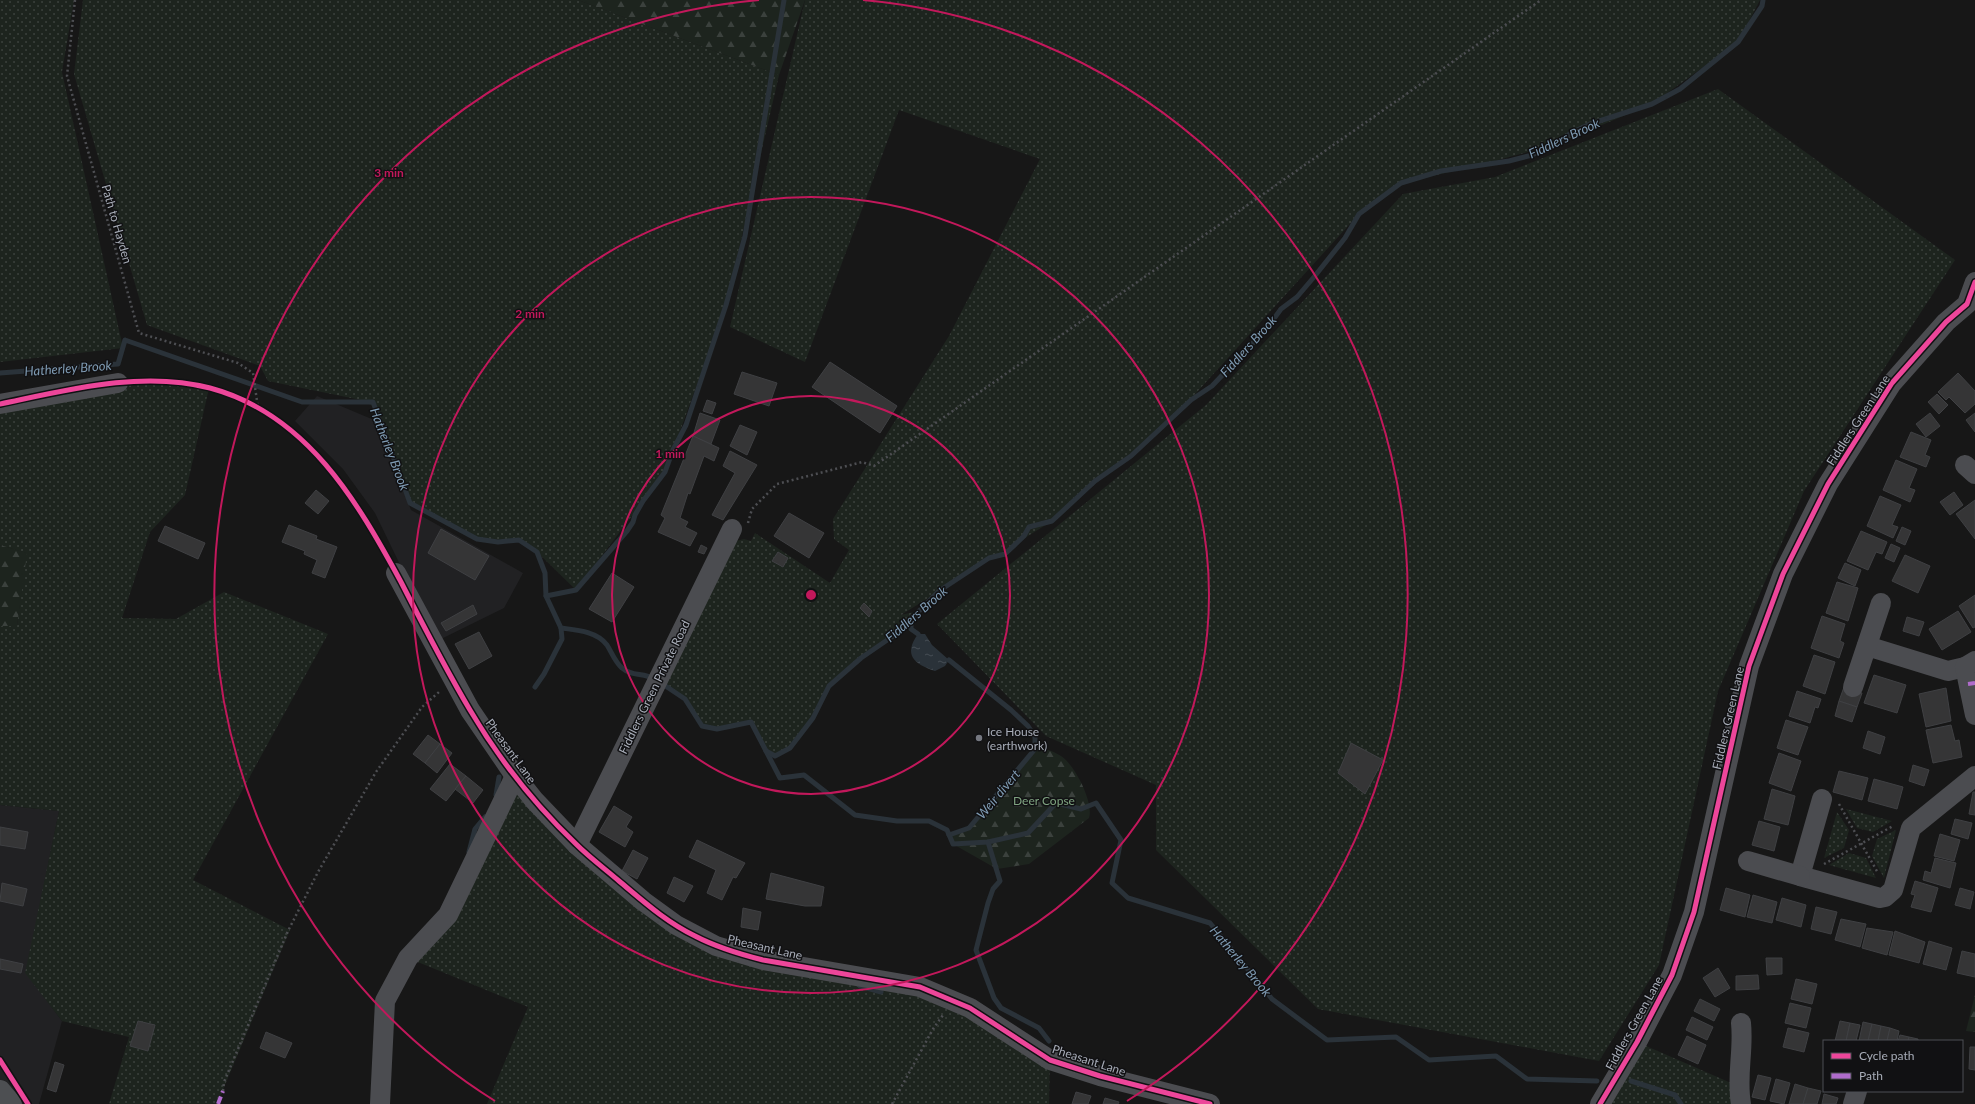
<svg xmlns="http://www.w3.org/2000/svg" width="1975" height="1104" font-family="Lato,sans-serif">
	<style>
		.built { fill: #212123 }
		.grass { fill: url(#grass-dots) }
		.forest { fill: url(#forest-firs) }
		.water { fill: url(#water-ripples) }
		.lines { fill: none; stroke-linecap: round; stroke-linejoin: round }
		.stream { stroke: #2a3239; stroke-width: 5 }
		.building { fill: #353536; stroke: #3f4043 }
		.path { stroke: #4d4e52; stroke-width: 2.5; stroke-dasharray: 2 3; stroke-linecap: butt }
		.minor { stroke: #4b4c50; stroke-width: 20 }
		.major { stroke: #4d4f52; stroke-width: 22 }
		.quiet { stroke: #b06ccc; stroke-width: 4; stroke-dasharray: 8 4; stroke-linecap: butt }
		.cycleway-casing { stroke: #111113; stroke-width: 8 }
		.cycleway { stroke: #ed469a; stroke-width: 5 }
		.ring { fill: none; stroke: #c2185b; stroke-width: 2 }
		.poi-dot { fill: #757880; stroke: #111113; stroke-width: 1.5 }
		.labels { text-anchor: middle; dominant-baseline: central; stroke-width: 3; stroke-linejoin: round; paint-order: stroke }
		.street-label { font-size: 12px; fill: #a8adb8; stroke: #111113 }
		.poi-label { font-size: 12px; fill: #a8adb8; stroke: #111113; text-anchor: start }
		.park-label { font-size: 12px; fill: #7fa381; stroke: #111113 }
		.water-label { font-size: 13px; font-style: italic; fill: #7f9bb3; stroke: #111113 }
		.centre { fill: #c2185b; stroke: #111113; stroke-width: 2 }
		.ring-label { font-size: 12px; text-anchor: middle; font-weight: bold; fill: #c2185b; stroke: #111113; stroke-width: 3; stroke-linejoin: round; paint-order: stroke }
	</style>
	<defs>
		<pattern id="grass-dots" width="8" height="8" patternUnits="userSpaceOnUse"><rect width="8" height="8" fill="#1d241e"/><path d="M2 2h.1M6 6h.1" fill="none" stroke="#3b413d" stroke-width="1.8" stroke-linecap="round"/></pattern>
		<pattern id="forest-firs" width="22" height="20" patternUnits="userSpaceOnUse"><rect width="22" height="20" fill="#1d241e"/><path d="M5 1l3.5 6h-7zM16 11l3.5 6h-7z" fill="#3b413d"/></pattern>
		<pattern id="water-ripples" width="26" height="14" patternUnits="userSpaceOnUse"><rect width="26" height="14" fill="#2a3239"/><path d="M2 4q2-2 4 0t4 0M15 11q2-2 4 0t4 0" fill="none" stroke="#464d54"/></pattern>
	</defs>
	<rect width="100%" height="100%" fill="#171717"/>
	<!-- built -->
	<g class="built">
		<polygon points="317,396 374,420 411,510 523,573 504,608 437,641 375,513 343,469 295,421"/>
		<polygon points="0,805 59,811 26,973 62,1021 39,1104 11,1104 0,1091"/>
	</g>
	<!-- grass -->
	<g class="grass">
		<polygon points="0,0 74,0 62,72 123,348 0,362"/>
		<polygon points="83,0 578,0 779,75 726,305 665,472 576,590 537,552 519,540 477,539 410,503 373,406 361,400 268,381 260,366 147,325 74,74"/>
		<polygon points="805,0 1760,0 1738,42 1652,104 1554,145 1472,167 1401,183 1359,214 1177,414 1052,521 901,615 918,611 896,634 861,658 829,686 813,718 790,748 775,756 766,751 751,722 717,729 702,726 685,699 663,684 732,542 744,539 751,541 755,533 830,583 849,550 834,539 833,519 949,336 1040,159 899,110 805,362 730,327"/>
		<polygon points="1718,89 1955,260 1804,491 1718,691 1659,965 1599,1061 1318,1009 1156,850 1156,785 1046,736 937,624 1206,405 1403,194 1495,177"/>
		<polygon points="141,381 186,384 209,388 185,495 150,532 122,618 176,619 224,592 328,634 193,880 290,930 217,1104 109,1104 129,1037 62,1021 25,973 59,811 0,805 0,626 17,626 26,553 0,545 0,404 118,383"/>
		<polygon points="515,776 694,935 920,987 1050,1060 1049,1104 487,1104 528,1007 408,958 448,915"/>
		<polygon points="1846,809 1892,821 1873,832 1857,828"/>
		<polygon points="1837,812 1849,830 1844,848 1824,858"/>
		<polygon points="1896,830 1884,878 1872,856 1877,839"/>
		<polygon points="1849,853 1866,858 1876,878 1829,865"/>
		<polygon points="1637,1042 1738,1086 1741,1104 1600,1104"/>
	</g>
	<!-- forest -->
	<g class="forest">
		<polygon points="578,0 805,0 779,75"/>
		<polygon points="0,545 27,553 17,626 0,626"/>
		<path d="M1035,745C1043,748 1053,751 1061,756C1075,765 1094,803 1089,818L1029,864L997,869L953,844L949,835L969,828L1005,787Z"/>
		<polygon points="1975,995 1975,1032 1966,1031"/>
	</g>
	<!-- water -->
	<path class="water" d="M918,634H925L932,645L949,660L945,666L935,671C914,664 903,655 918,634Z"/>
	<g class="lines">
		<!-- stream -->
		<g class="stream">
			<path d="M0,373L118,364L125,340L302,402H373L410,503L477,539L498,542L519,540L537,552L545,573L546,596L561,628C576,630 597,631 607,645C612,653 615,662 622,668C632,677 644,672 654,679"/>
			<polyline points="546,596 576,590 627,531 633,522 635,515 643,501 665,472 673,450 686,425 726,305 745,236 784,0"/>
			<polyline points="911,618 911,629 918,634"/>
			<polyline points="949,660 1011,710 1028,726 1035,737 1035,749 969,828 949,835"/>
			<polyline points="661,683 685,699 702,726 717,729 751,722 780,778 804,775 855,815 897,821 929,821 947,830 953,844 988,842 1028,833 1056,803 1081,809 1096,803 1121,840 1112,883 1128,898 1210,923 1272,999 1327,1040 1396,1037 1429,1060 1496,1056 1527,1079 1597,1081"/>
			<polyline points="535,687 544,674 562,639 561,628"/>
			<polyline points="766,751 775,756 790,748 813,718 829,686 861,658 896,634 939,591 989,558 1005,554 1024,536 1029,527 1052,521 1095,481 1131,456 1191,400 1212,386 1267,328 1281,309 1297,297 1314,277 1345,238 1359,214 1401,183 1441,171 1509,161 1532,155 1554,145 1571,133 1590,124 1652,104 1680,89 1738,42 1762,6 1763,0"/>
			<polyline points="496,795 499,777"/>
			<polyline points="988,842 1000,881 993,889 988,903 976,950 994,998 1001,1008 1039,1028 1049,1041"/>
			<polyline points="469,852 475,829 485,817"/>
			<polyline points="860,986 881,992"/>
			<polyline points="1631,1081 1675,1095 1681,1104"/>
		</g>
	</g>
	<!-- building -->
	<g class="building">
		<polygon points="830,362 897,406 880,433 812,387"/>
		<polygon points="742,372 777,383 769,406 734,394"/>
		<polygon points="1958,373 1975,391 1975,404 1965,413 1949,397 1946,400 1938,392"/>
		<polygon points="1937,394 1948,405 1939,414 1928,402"/>
		<polygon points="707,400 716,403 712,414 703,411"/>
		<polygon points="700,413 720,420 711,444 693,436"/>
		<polygon points="1930,413 1940,426 1926,437 1916,424"/>
		<polygon points="1975,413 1975,432 1966,420"/>
		<polygon points="740,425 757,432 747,455 730,446"/>
		<polygon points="1911,432 1931,440 1925,455 1930,457 1926,467 1900,457"/>
		<polygon points="693,436 719,448 714,461 704,456 690,494 688,493 680,518 688,522 685,527 697,533 690,546 658,532 665,518 661,515"/>
		<polygon points="730,451 757,465 723,520 712,515 735,473 723,466"/>
		<polygon points="1896,460 1917,469 1909,488 1915,490 1910,502 1883,490"/>
		<polygon points="316,490 329,501 318,514 305,503"/>
		<polygon points="1954,492 1963,505 1950,515 1940,502"/>
		<polygon points="1880,496 1901,505 1892,525 1898,527 1893,538 1867,526"/>
		<polygon points="1975,500 1975,539 1956,514"/>
		<polygon points="789,513 824,533 809,558 774,536"/>
		<polygon points="289,525 317,536 316,539 337,547 325,578 312,573 317,560 304,554 305,551 282,542"/>
		<polygon points="165,526 205,543 198,559 158,541"/>
		<polygon points="1902,527 1911,531 1905,545 1896,541"/>
		<polygon points="441,529 489,556 475,580 428,553"/>
		<polygon points="1861,531 1887,542 1882,554 1876,552 1868,570 1847,561"/>
		<polygon points="1891,544 1900,548 1894,562 1885,558"/>
		<polygon points="701,545 707,548 704,554 698,552"/>
		<polygon points="778,552 788,558 783,567 772,561"/>
		<polygon points="1905,555 1930,566 1918,593 1892,581"/>
		<polygon points="1845,563 1861,570 1855,586 1838,578"/>
		<polygon points="612,573 634,587 612,622 589,609"/>
		<polygon points="1837,582 1858,588 1848,621 1826,613"/>
		<polygon points="1975,595 1975,627 1973,628 1959,606"/>
		<polygon points="864,603 872,611 869,617 860,608"/>
		<polygon points="473,605 477,614 446,631 441,623"/>
		<polygon points="1958,611 1971,632 1942,650 1929,629"/>
		<polygon points="1822,616 1845,624 1840,641 1844,643 1839,658 1811,648"/>
		<polygon points="1907,617 1924,622 1919,636 1903,631"/>
		<polygon points="479,632 492,656 469,669 455,644"/>
		<polygon points="1814,655 1835,662 1825,694 1803,686"/>
		<polygon points="1874,675 1906,685 1897,713 1864,703"/>
		<polygon points="1844,687 1862,693 1857,707 1839,701"/>
		<polygon points="1946,688 1951,721 1926,727 1919,694"/>
		<polygon points="1797,691 1821,699 1818,708 1815,707 1810,723 1789,716"/>
		<polygon points="1839,701 1857,707 1852,722 1835,716"/>
		<polygon points="1786,720 1808,727 1798,755 1777,748"/>
		<polygon points="1951,725 1955,741 1959,740 1962,757 1933,763 1926,730"/>
		<polygon points="1868,731 1885,737 1880,754 1863,748"/>
		<polygon points="428,735 440,744 425,763 413,754"/>
		<polygon points="1351,743 1383,760 1365,794 1338,773"/>
		<polygon points="440,744 452,753 437,773 425,763"/>
		<polygon points="1779,753 1801,761 1791,791 1769,783"/>
		<polygon points="450,764 466,776 446,801 430,789"/>
		<polygon points="1913,765 1929,770 1924,786 1909,781"/>
		<polygon points="1839,771 1868,778 1862,800 1833,792"/>
		<polygon points="466,776 483,790 473,803 455,789"/>
		<polygon points="1874,779 1903,787 1897,809 1868,801"/>
		<polygon points="1772,789 1795,796 1788,825 1764,819"/>
		<polygon points="1973,792 1975,792 1975,815 1969,814"/>
		<polygon points="614,806 632,817 626,827 633,832 625,847 599,832"/>
		<polygon points="1955,819 1972,823 1968,839 1951,834"/>
		<polygon points="1759,821 1780,827 1774,851 1752,845"/>
		<polygon points="0,827 28,832 25,849 0,845"/>
		<polygon points="1940,834 1960,840 1954,861 1934,856"/>
		<polygon points="697,840 745,863 736,878 733,877 722,900 707,893 716,870 689,857"/>
		<polygon points="633,850 648,858 637,879 622,871"/>
		<polygon points="1935,858 1956,863 1950,888 1923,880 1925,871 1931,873"/>
		<polygon points="771,873 824,887 821,906 805,906 766,899"/>
		<polygon points="674,877 693,886 684,902 667,893"/>
		<polygon points="1915,881 1938,888 1931,912 1911,907 1915,895 1911,894"/>
		<polygon points="2,883 27,889 23,906 0,901"/>
		<polygon points="1726,888 1750,895 1745,917 1720,910"/>
		<polygon points="1960,888 1974,892 1970,909 1955,905"/>
		<polygon points="1753,895 1777,902 1772,923 1747,917"/>
		<polygon points="1782,898 1806,905 1801,927 1776,920"/>
		<polygon points="1816,907 1837,912 1831,934 1811,929"/>
		<polygon points="743,908 761,912 758,930 741,927"/>
		<polygon points="1841,919 1866,924 1860,947 1835,940"/>
		<polygon points="1867,928 1893,932 1887,955 1862,948"/>
		<polygon points="1895,931 1925,942 1919,963 1889,955"/>
		<polygon points="1929,941 1952,948 1946,970 1923,964"/>
		<polygon points="1962,951 1975,954 1975,977 1957,973"/>
		<polygon points="1766,958 1782,958 1782,974 1767,975"/>
		<polygon points="0,959 23,964 21,973 0,969"/>
		<polygon points="1718,968 1730,988 1715,997 1703,978"/>
		<polygon points="1758,975 1759,989 1736,990 1736,976"/>
		<polygon points="1796,979 1817,984 1812,1004 1791,999"/>
		<polygon points="1700,999 1720,1009 1714,1021 1694,1011"/>
		<polygon points="1790,1003 1811,1008 1806,1028 1785,1023"/>
		<polygon points="1692,1017 1713,1027 1707,1040 1686,1030"/>
		<polygon points="138,1021 155,1025 148,1051 130,1046"/>
		<polygon points="1840,1021 1850,1023 1846,1041 1835,1041"/>
		<polygon points="1863,1022 1872,1024 1868,1041 1859,1041"/>
		<polygon points="1850,1023 1860,1025 1856,1041 1846,1041"/>
		<polygon points="1872,1024 1881,1026 1878,1041 1868,1041"/>
		<polygon points="1881,1026 1890,1028 1887,1041 1878,1041"/>
		<polygon points="1788,1028 1809,1033 1804,1052 1783,1047"/>
		<polygon points="1890,1028 1899,1031 1897,1041 1887,1041"/>
		<polygon points="266,1032 292,1043 285,1058 260,1048"/>
		<polygon points="1900,1035 1909,1037 1908,1041 1898,1041"/>
		<polygon points="1687,1036 1706,1045 1698,1064 1678,1055"/>
		<polygon points="1909,1037 1918,1039 1918,1041 1908,1041"/>
		<polygon points="1970,1047 1975,1047 1975,1070 1969,1069"/>
		<polygon points="55,1062 64,1065 56,1092 47,1089"/>
		<polygon points="1758,1075 1771,1078 1765,1100 1752,1097"/>
		<polygon points="1776,1079 1790,1083 1784,1104 1770,1101"/>
		<polygon points="1795,1084 1808,1088 1803,1104 1789,1104"/>
		<polygon points="1808,1088 1821,1091 1817,1104 1803,1104"/>
		<polygon points="1076,1092 1091,1096 1088,1104 1072,1104"/>
		<polygon points="1824,1094 1838,1098 1836,1104 1822,1104"/>
		<polygon points="1105,1098 1119,1102 1118,1104 1103,1104"/>
	</g>
	<g class="lines">
		<!-- path -->
		<g class="path">
			<polyline points="75,0 67,76 139,333 238,363 253,373 258,408"/>
			<polyline points="748,523 752,509 777,484 862,462 874,466 1541,0"/>
			<polyline points="1839,804 1878,873"/>
			<polyline points="1824,864 1893,826"/>
			<polyline points="223,1091 224,1082 288,931 318,872 376,772 422,707 439,692"/>
			<polyline points="892,1104 933,1029 943,1015"/>
		</g>
		<!-- minor -->
		<g class="minor">
			<polyline points="0,404 118,383"/>
			<polyline points="1965,465 1975,474"/>
			<polyline points="396,573 470,710 515,776 534,800 577,845 643,901 676,925 716,946 763,960 920,987 970,1008 1050,1060 1100,1076 1210,1104"/>
			<polyline points="1867,646 1948,671 1965,667"/>
			<polyline points="1975,661 1965,667 1975,715"/>
			<polyline points="1853,687 1881,603"/>
			<polyline points="1822,799 1800,876 1880,898 1885,897 1893,890 1911,828 1975,776"/>
			<polyline points="577,845 732,529"/>
			<polyline points="1748,861 1800,876"/>
			<polyline points="380,1104 385,1001 408,958 448,915 515,776"/>
			<polyline points="1600,1104 1637,1042 1672,975 1694,912 1749,666 1783,574 1828,484 1892,383 1946,322 1967,304 1975,282"/>
			<path d="M1741,1104C1736,1076 1744,1051 1741,1023"/>
			<polyline points="1853,1104 1857,1091"/>
		</g>
		<!-- major -->
		<polyline class="major" points="0,1091 11,1104"/>
		<!-- quiet -->
		<g class="quiet">
			<polyline points="1968,684 1975,683"/>
			<polyline points="218,1104 223,1091"/>
		</g>
		<defs>
			<g id="cycleway">
				<path d="M0,404C67,390 142,370 210,388C307,414 357,501 401,582C423,625 445,668 470,710C499,759 535,805 576,844C589,857 605,869 619,881C643,901 666,922 695,936C716,947 739,954 763,960L920,987L970,1008L1050,1060L1100,1076L1210,1104"/>
				<polyline points="0,1060 28,1104"/>
				<polyline points="1600,1104 1637,1042 1672,975 1694,912 1749,666 1783,574 1828,484 1892,383 1946,322 1967,304 1975,282"/>
			</g>
		</defs>
		<!-- cycleway casing -->
		<use href="#cycleway" class="cycleway-casing"/>
		<!-- cycleway -->
		<use href="#cycleway" class="cycleway"/>
	</g>
	<!-- distance rings -->
	<g class="ring">
		<circle cx="811" cy="595" r="199"/>
		<circle cx="811" cy="595" r="398"/>
		<path d="M495 1101A597 597 0 0 1 759 0M863 0A597 597 0 0 1 1127 1101"/>
	</g>
	<!-- markers -->
	<circle class="poi-dot" cx="979" cy="738" r="4"/>
	<g class="labels">
		<!-- street labels -->
		<g class="street-label">
			<text transform="translate(117 224) rotate(74)">Path to Hayden</text>
			<text transform="translate(1858 420) rotate(-57)">Fiddlers Green Lane</text>
			<text transform="translate(654 687) rotate(-64)">Fiddlers Green Private Road</text>
			<text transform="translate(1728 718) rotate(-77)">Fiddlers Green Lane</text>
			<text transform="translate(511 751) rotate(54)">Pheasant Lane</text>
			<text transform="translate(765 947) rotate(13)">Pheasant Lane</text>
			<text transform="translate(1634 1023) rotate(-61)">Fiddlers Green Lane</text>
			<text transform="translate(1089 1060) rotate(18)">Pheasant Lane</text>
		</g>
		<!-- poi labels -->
		<g class="poi-label">
			<text x="987" y="731">Ice House<tspan x="987" dy="14">(earthwork)</tspan></text>
		</g>
		<!-- park labels -->
		<g class="park-label">
			<text x="1044" y="800">Deer Copse</text>
		</g>
		<!-- water labels -->
		<g class="water-label">
			<text transform="translate(1564 138) rotate(-25)">Fiddlers Brook</text>
			<text transform="translate(1248 346) rotate(-48)">Fiddlers Brook</text>
			<text transform="translate(68 368) rotate(-4)">Hatherley Brook</text>
			<text transform="translate(390 449) rotate(69)">Hatherley Brook</text>
			<text transform="translate(916 614) rotate(-41)">Fiddlers Brook</text>
			<text transform="translate(998 794) rotate(-50)">Weir divert</text>
			<text transform="translate(1241 961) rotate(50)">Hatherley Brook</text>
		</g>
	</g>
	<circle cx="811" cy="595" r="6" class="centre"/>
	<g class="ring-label">
		<text x="389" y="177">3 min</text>
		<text x="530" y="318">2 min</text>
		<text x="670" y="458">1 min</text>
	</g>
	<!-- legend -->
	<rect x="1823" y="1040" width="140" height="52" fill="#111113" stroke="#4d4f55"/>
	<rect x="1831" y="1053" width="20" height="6" fill="#ed469a" stroke="#4d4f55"/>
	<text x="1859" y="1060" font-size="12" fill="#a8adb8">Cycle path</text>
	<rect x="1831" y="1073" width="20" height="6" fill="#b06ccc" stroke="#4d4f55"/>
	<text x="1859" y="1080" font-size="12" fill="#a8adb8">Path</text>
</svg>
